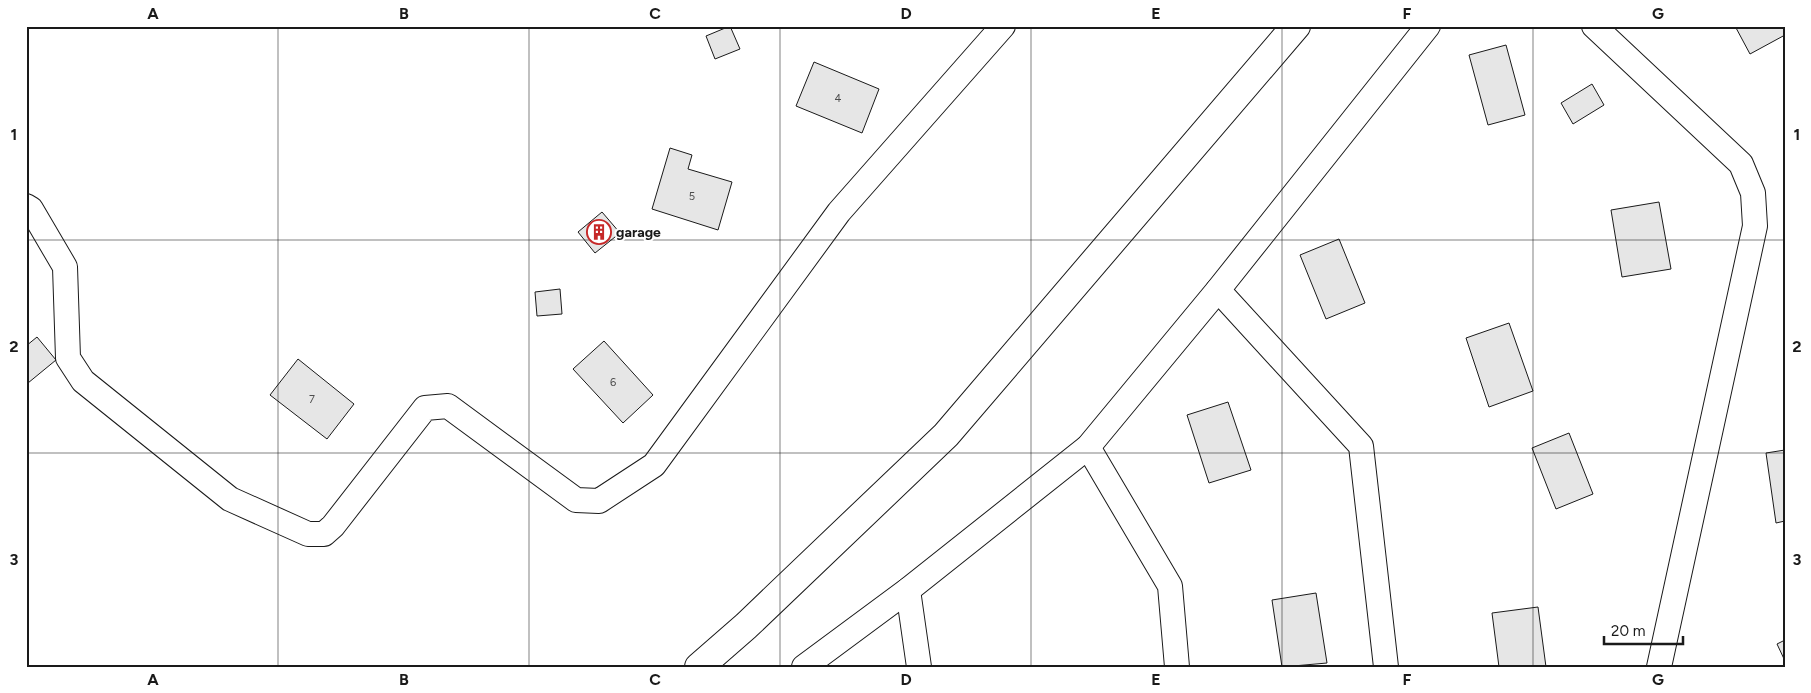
<svg xmlns="http://www.w3.org/2000/svg" width="1811" height="693" font-family="Figtree,sans-serif">
	<style>
		.building { fill: #e6e6e6; stroke: #1a1a1a }
		.lines { fill: none; stroke-linecap: round; stroke-linejoin: round }
		.street-casing { stroke: #1a1a1a; stroke-width: 26 }
		.primary-casing { stroke: #1a1a1a; stroke-width: 30 }
		.street { stroke: #fff; stroke-width: 24 }
		.primary { stroke: #fff; stroke-width: 28 }
		.grid { fill: none; stroke: #1a1a1a; stroke-width: 1; stroke-opacity: 0.55 }
		.labels { text-anchor: middle; dominant-baseline: central; stroke-width: 4; stroke-linejoin: round; paint-order: stroke }
		.number-label { font-size: 11px; fill: #4d4d4d }
		.poi-label { font-size: 14px; font-weight: bold; fill: #1a1a1a; stroke: #fff; text-anchor: start }
		.neatline { fill: none; stroke: #1a1a1a; stroke-width: 2 }
		.grid-label { font-size: 16px; text-anchor: middle; font-weight: bold; fill: #1a1a1a }
	</style>
	<rect width="100%" height="100%" fill="#fff"/>
	<!-- building -->
	<g class="building">
		<polygon points="730,26 740,49 715,59 706,36"/>
		<polygon points="1735,26 1785,26 1785,35 1750,54"/>
		<polygon points="1506,45 1525,115 1488,125 1469,55"/>
		<polygon points="814,62 879,89 862,133 796,106"/>
		<polygon points="1592,84 1604,105 1573,124 1561,103"/>
		<polygon points="670,148 692,155 688,169 732,182 718,230 652,209"/>
		<polygon points="1659,202 1671,269 1622,277 1611,210"/>
		<polygon points="602,212 620,233 595,253 578,232"/>
		<polygon points="1339,239 1365,303 1326,319 1300,255"/>
		<polygon points="560,289 562,314 537,316 535,292"/>
		<polygon points="1509,323 1533,391 1489,407 1466,338"/>
		<polygon points="37,337 56,360 28,383 26,380 26,346"/>
		<polygon points="604,341 653,395 623,423 573,369"/>
		<polygon points="298,359 354,404 327,439 270,395"/>
		<polygon points="1228,402 1251,470 1209,483 1187,415"/>
		<polygon points="1569,433 1593,494 1556,509 1532,448"/>
		<polygon points="1785,450 1785,521 1776,523 1766,453"/>
		<polygon points="1316,593 1327,663 1282,667 1272,600"/>
		<polygon points="1538,607 1546,667 1499,667 1492,613"/>
		<polygon points="1785,640 1785,661 1777,644"/>
	</g>
	<g class="lines">
		<defs>
			<g id="street">
				<polyline points="1594,26 1741,164 1753,193 1755,226 1659,667"/>
				<polyline points="26,206 31,209 65,267 68,358 83,381 230,499 308,534 324,534 333,526 425,408 448,406 576,500 599,501 654,465 839,212 1003,26"/>
				<polyline points="1218,290 1361,446 1386,667"/>
				<polyline points="1088,447 1170,586 1177,667"/>
				<polyline points="908,590 919,667"/>
				<polyline points="804,667 908,590 1088,447 1218,290 1428,26"/>
			</g>
			<polyline id="primary" points="699,667 746,626 946,435 1296,26"/>
		</defs>
		<!-- street casing -->
		<use href="#street" class="street-casing"/>
		<!-- primary casing -->
		<use href="#primary" class="primary-casing"/>
		<!-- street -->
		<use href="#street" class="street"/>
		<!-- primary -->
		<use href="#primary" class="primary"/>
	</g>
	<!-- grid -->
	<path class="grid" d="M278,26V667M529,26V667M780,26V667M1031,26V667M1282,26V667M1533,26V667M26,240H1785M26,453H1785"/>
	<!-- icons -->
	<defs>
		<symbol id="building-ring" viewBox="-11 -11 22 22"><circle r="9.5" fill="#fff" stroke="#c62828" stroke-width="1.5"/><path d="M-4-6H4V6H1V3H-1V6H-4ZM-2.5-4.3h1.7v1.8h-1.7ZM.8-4.3h1.7v1.8H.8ZM-2.5-1h1.7V.8h-1.7ZM.8-1h1.7V.8H.8Z" fill="#c62828"/></symbol>
	</defs>
	<g fill-rule="evenodd">
		<use href="#building-ring" x="585" y="218" width="28" height="28"/>
	</g>
	<g class="labels">
		<!-- number labels -->
		<g class="number-label">
			<text x="838" y="98">4</text>
			<text x="692" y="196">5</text>
			<text x="613" y="382">6</text>
			<text x="312" y="399">7</text>
		</g>
		<!-- poi labels -->
		<g class="poi-label">
			<text x="616" y="232">garage</text>
		</g>
	</g>
	<!-- border -->
	<rect width="1811" height="693" fill="none" stroke="#ffffff" stroke-width="55"/>
	<!-- scale -->
	<path d="M1604 636v8h79v-8" fill="none" stroke="#1a1a1a" stroke-width="2.5"/>
	<text x="1611" y="636" font-size="15" fill="#1a1a1a" stroke="#ffffff" stroke-width="4" paint-order="stroke">20 m</text>
	<rect x="28" y="28" width="1756" height="638" class="neatline"/>
	<g class="grid-label">
		<text x="153" y="19">A</text>
		<text x="404" y="19">B</text>
		<text x="655" y="19">C</text>
		<text x="906" y="19">D</text>
		<text x="1156" y="19">E</text>
		<text x="1407" y="19">F</text>
		<text x="1658" y="19">G</text>
		<text x="14" y="140">1</text>
		<text x="1797" y="140">1</text>
		<text x="14" y="352">2</text>
		<text x="1797" y="352">2</text>
		<text x="14" y="565">3</text>
		<text x="1797" y="565">3</text>
		<text x="153" y="685">A</text>
		<text x="404" y="685">B</text>
		<text x="655" y="685">C</text>
		<text x="906" y="685">D</text>
		<text x="1156" y="685">E</text>
		<text x="1407" y="685">F</text>
		<text x="1658" y="685">G</text>
	</g>
</svg>
